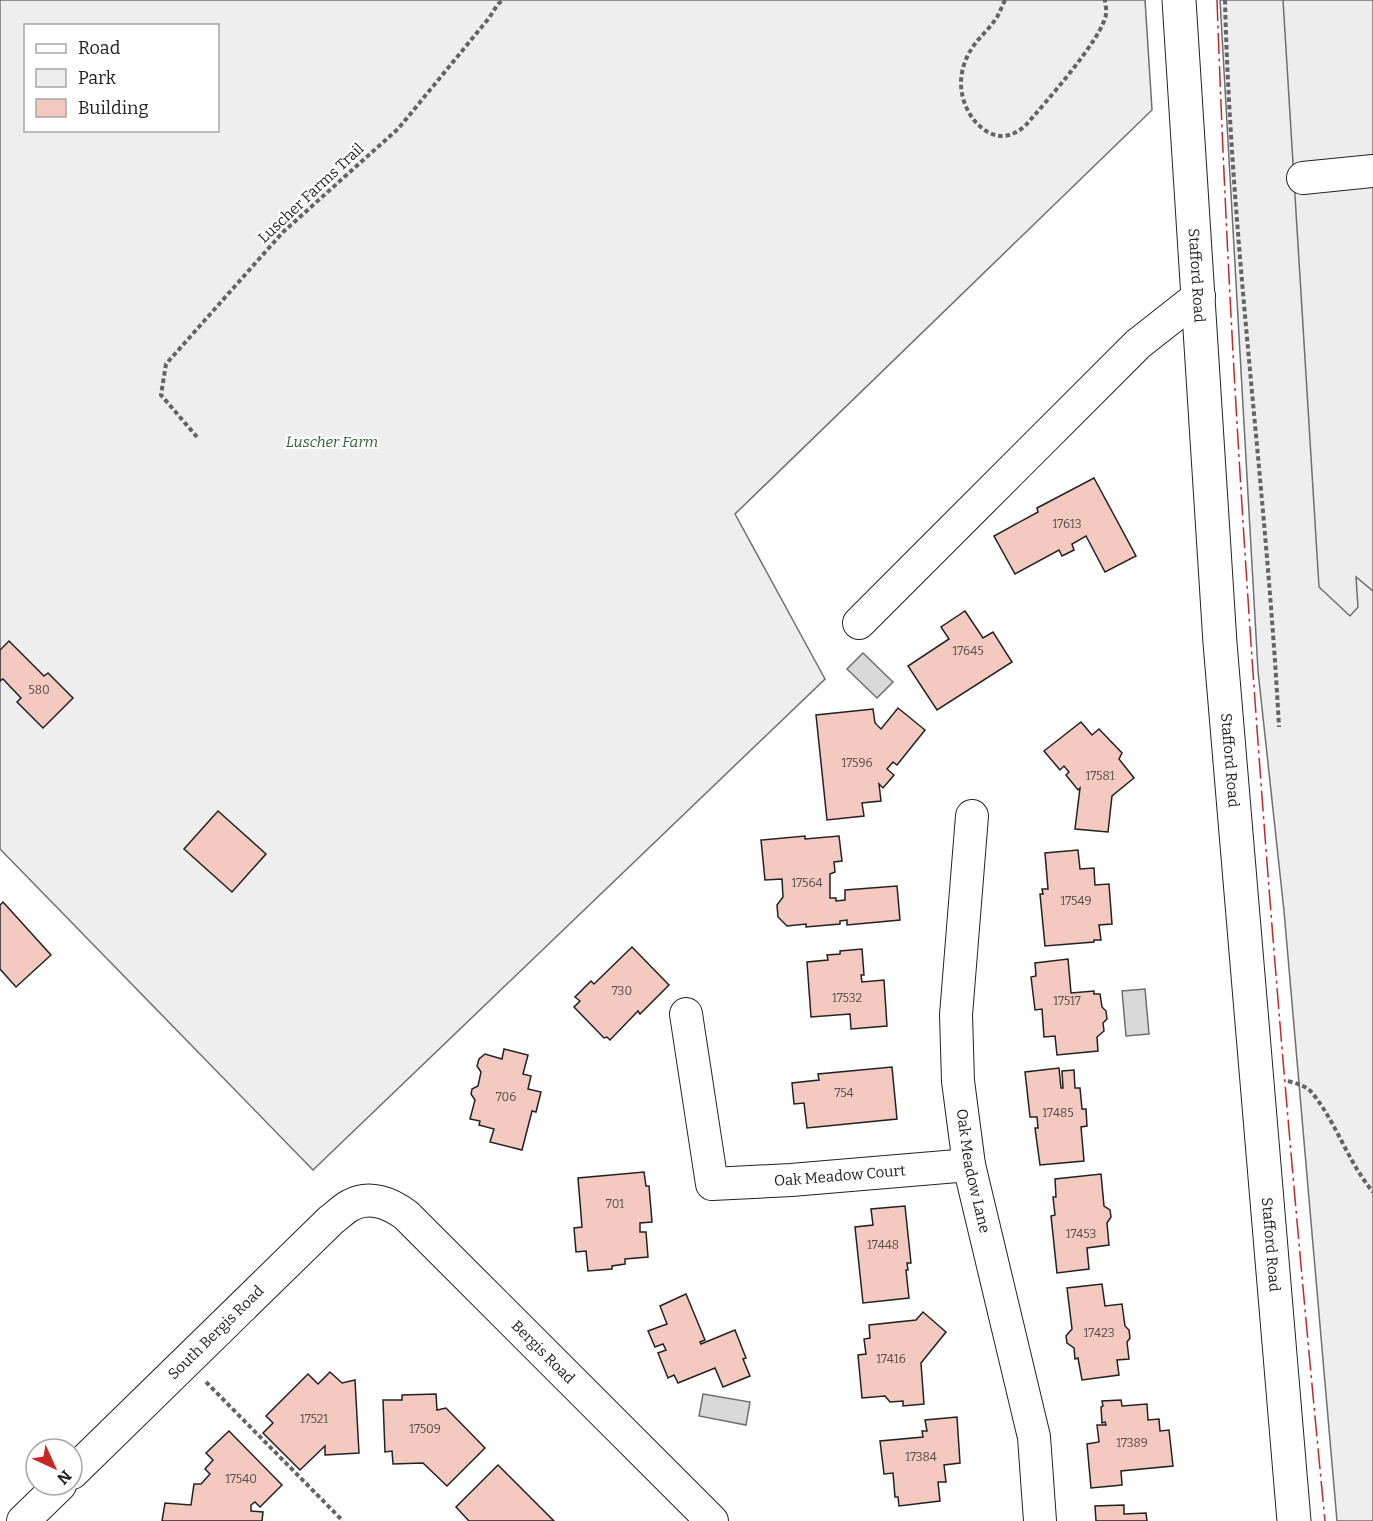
<svg xmlns="http://www.w3.org/2000/svg" width="1373" height="1521" font-family="Bitter,serif">
	<style>
		.green { fill: #eee; stroke: #6f6f6f; stroke-width: 1.5; fill-rule: evenodd }
		.parking { fill: #ededed; stroke: #6f6f6f; stroke-width: 1.5 }
		.water { fill: #d9d9d9; stroke: #6f6f6f; stroke-width: 1.5 }
		.building { fill: #f3c9c0; stroke: #222; stroke-width: 1.5 }
		.lines { fill: none; stroke-linecap: round; stroke-linejoin: round }
		.minor-casing { stroke: #222; stroke-width: 34 }
		.major-casing { stroke: #222; stroke-width: 35 }
		.path { stroke: #646464; stroke-width: 4; stroke-dasharray: 4.5 3; stroke-linecap: butt }
		.minor { stroke: #fff; stroke-width: 32 }
		.major { stroke: #fff; stroke-width: 33 }
		.power { stroke: #c62828; stroke-width: 1.5; stroke-dasharray: 21 4.5 3 4.5; stroke-linecap: butt }
		.labels { text-anchor: middle; dominant-baseline: central; stroke-width: 4.5; stroke-linejoin: round; paint-order: stroke }
		.number-label { font-size: 12px; fill: #564c4a }
		.street-label { font-size: 15px; fill: #222; stroke: #fff }
		.park-label { font-size: 15px; font-style: italic; fill: #2f5e38; stroke: #fff }
	</style>
	<rect width="100%" height="100%" fill="#fff"/>
	<!-- green -->
	<g class="green">
		<path d="M0,0H1145L1152,110L735,514L825,679L313,1170L0,849ZM26,26H218V130H26Z"/>
		<polygon points="1220,0 1373,0 1373,1521 1337,1521 1284,911 1258,671"/>
	</g>
	<!-- parking -->
	<polygon class="parking" points="1283,0 1373,0 1373,591 1356,577 1358,607 1350,616 1319,587"/>
	<!-- water -->
	<g class="water">
		<polygon points="863,653 893,682 877,698 847,669"/>
		<polygon points="1145,989 1149,1034 1126,1036 1122,991"/>
		<polygon points="703,1394 750,1402 746,1425 699,1416"/>
	</g>
	<!-- building -->
	<g class="building">
		<polygon points="1094,478 1136,556 1105,572 1086,536 1072,544 1074,550 1062,556 1059,550 1015,574 994,536 1038,512 1037,508"/>
		<polygon points="965,611 983,638 993,632 1012,662 937,710 908,666 949,639 941,627"/>
		<polygon points="9,641 44,676 48,673 73,698 43,728 17,702 21,698 3,679 0,681 0,650"/>
		<polygon points="898,708 925,730 897,765 893,762 887,769 894,775 883,788 879,784 881,801 862,803 864,816 827,820 816,715 873,709 875,723 881,729"/>
		<polygon points="1081,722 1092,735 1099,729 1122,753 1119,759 1134,778 1112,796 1108,832 1075,829 1080,788 1078,790 1066,775 1069,772 1064,766 1060,770 1044,751"/>
		<polygon points="218,811 266,854 232,892 184,849"/>
		<polygon points="805,836 805,839 839,836 842,861 834,862 835,872 830,874 830,898 836,898 836,901 845,900 845,890 897,886 900,920 847,925 847,920 840,921 840,924 806,927 806,924 787,926 778,917 777,905 783,897 782,879 765,880 761,840"/>
		<polygon points="1078,850 1080,869 1094,868 1095,885 1109,884 1112,924 1099,925 1101,940 1094,940 1094,942 1045,946 1040,894 1043,894 1042,889 1048,889 1045,853"/>
		<polygon points="3,902 51,955 16,987 0,969 0,905"/>
		<polygon points="632,947 669,985 640,1014 638,1011 610,1040 607,1037 604,1038 574,1007 580,1001 575,997 591,981 594,984"/>
		<polygon points="862,949 864,975 861,975 862,982 884,980 887,1026 851,1029 850,1014 811,1017 807,962 828,960 827,955 840,954 840,951"/>
		<polygon points="1068,959 1071,993 1094,991 1094,994 1100,994 1102,1007 1106,1011 1107,1019 1103,1023 1104,1031 1097,1037 1098,1051 1057,1055 1055,1036 1044,1037 1042,1009 1035,1010 1031,977 1036,976 1035,963"/>
		<polygon points="504,1049 528,1055 523,1074 531,1076 528,1089 541,1092 536,1112 532,1111 522,1150 490,1142 494,1129 479,1125 480,1121 470,1119 475,1100 471,1094 472,1089 478,1086 481,1072 477,1066 479,1059 485,1054 502,1059"/>
		<polygon points="892,1067 897,1119 807,1128 804,1103 794,1104 792,1083 819,1080 818,1074"/>
		<polygon points="1059,1068 1061,1088 1063,1088 1062,1071 1074,1070 1075,1088 1080,1088 1082,1109 1086,1109 1087,1126 1081,1127 1084,1161 1040,1165 1035,1128 1038,1128 1037,1117 1030,1117 1025,1072"/>
		<polygon points="644,1172 646,1186 649,1186 652,1222 640,1223 640,1232 646,1232 648,1257 625,1259 625,1264 612,1266 612,1269 588,1271 586,1251 576,1252 574,1228 582,1227 578,1178"/>
		<polygon points="1101,1174 1104,1206 1110,1210 1111,1217 1107,1223 1109,1245 1087,1248 1089,1269 1057,1273 1051,1216 1055,1215 1053,1197 1056,1197 1055,1179"/>
		<polygon points="905,1206 911,1263 907,1263 908,1270 906,1270 909,1298 863,1303 855,1227 873,1225 871,1209"/>
		<polygon points="1102,1284 1105,1306 1122,1304 1125,1326 1129,1330 1130,1338 1127,1342 1129,1359 1117,1360 1119,1375 1082,1380 1078,1358 1075,1359 1074,1348 1067,1343 1066,1336 1072,1329 1067,1288"/>
		<polygon points="686,1294 705,1340 700,1342 701,1344 735,1330 746,1358 743,1359 750,1376 723,1387 715,1368 678,1383 674,1375 668,1378 658,1353 666,1350 663,1344 655,1347 648,1331 667,1324 660,1306"/>
		<polygon points="923,1312 946,1332 921,1363 924,1404 903,1406 903,1401 890,1402 885,1396 862,1398 858,1355 866,1354 864,1339 870,1338 869,1325 916,1320"/>
		<polygon points="330,1372 342,1383 355,1380 359,1453 325,1455 325,1446 300,1470 263,1433 273,1423 266,1416 308,1374 318,1384"/>
		<polygon points="436,1394 437,1410 446,1408 485,1448 447,1486 423,1463 393,1464 392,1451 385,1452 383,1400 402,1400 402,1395"/>
		<polygon points="1121,1400 1122,1406 1147,1404 1148,1420 1159,1419 1160,1431 1169,1430 1173,1466 1121,1471 1122,1485 1091,1488 1087,1444 1099,1442 1097,1425 1106,1425 1105,1422 1102,1423 1101,1407 1103,1406 1102,1401"/>
		<polygon points="957,1417 960,1463 944,1465 946,1482 938,1482 940,1501 899,1506 898,1497 895,1497 893,1473 884,1474 880,1441 923,1437 922,1431 927,1431 925,1420"/>
		<polygon points="229,1431 282,1485 260,1507 255,1502 251,1505 251,1511 263,1512 262,1521 162,1521 165,1503 191,1505 194,1484 201,1484 210,1474 205,1469 213,1460 206,1453"/>
		<polygon points="498,1465 554,1521 469,1521 456,1507"/>
		<polygon points="1124,1505 1124,1514 1146,1513 1147,1521 1096,1521 1095,1506"/>
	</g>
	<g class="lines">
		<defs>
			<g id="minor">
				<polyline points="1303,178 1373,171"/>
				<polyline points="859,623 1138,344 1199,296"/>
				<path id="s1" d="M972,816L956,1015L958,1081L969,1165L1034,1437L1040,1521"/>
				<path id="s2" d="M686,1014L712,1184L791,1180L969,1165"/>
				<path id="s3" d="M72,1473L331,1220C338,1215 343,1209 351,1205C369,1195 390,1203 406,1215L712,1521"/>
				<polyline points="23,1521 60,1485"/>
			</g>
			<g id="major">
				<path id="s4" d="M1179,0L1220,643L1294,1521"/>
			</g>
		</defs>
		<!-- minor casing -->
		<use href="#minor" class="minor-casing"/>
		<!-- major casing -->
		<use href="#major" class="major-casing"/>
		<!-- path -->
		<g class="path">
			<path d="M1005,0C1002,6 1000,12 997,17C992,25 985,32 979,39C963,57 956,81 965,104C969,115 977,126 988,132C1002,140 1015,135 1026,125C1044,104 1103,38 1106,14C1107,10 1105,4 1105,0"/>
			<path d="M1225,0C1231,243 1266,484 1279,727"/>
			<polyline points="197,437 161,395 166,364 283,232 398,129 489,18 498,4 503,0"/>
			<path d="M1288,1081C1298,1084 1307,1086 1313,1094C1337,1124 1348,1162 1373,1192"/>
			<polyline points="206,1382 343,1521"/>
		</g>
		<!-- minor -->
		<use href="#minor" class="minor"/>
		<!-- major -->
		<use href="#major" class="major"/>
		<!-- power -->
		<path class="power" d="M1217,0C1235,508 1276,1015 1325,1521"/>
	</g>
	<g class="labels">
		<!-- number labels -->
		<g class="number-label">
			<text x="1067" y="524">17613</text>
			<text x="968" y="651">17645</text>
			<text x="39" y="690">580</text>
			<text x="857" y="763">17596</text>
			<text x="1100" y="776">17581</text>
			<text x="807" y="883">17564</text>
			<text x="1076" y="901">17549</text>
			<text x="622" y="991">730</text>
			<text x="847" y="998">17532</text>
			<text x="1067" y="1001">17517</text>
			<text x="844" y="1093">754</text>
			<text x="506" y="1097">706</text>
			<text x="1058" y="1113">17485</text>
			<text x="615" y="1204">701</text>
			<text x="1081" y="1234">17453</text>
			<text x="883" y="1245">17448</text>
			<text x="1099" y="1333">17423</text>
			<text x="891" y="1359">17416</text>
			<text x="314" y="1419">17521</text>
			<text x="425" y="1429">17509</text>
			<text x="1132" y="1443">17389</text>
			<text x="921" y="1457">17384</text>
			<text x="241" y="1479">17540</text>
		</g>
		<!-- street labels -->
		<g class="street-label">
			<text transform="translate(311 193) rotate(-43)">Luscher Farms Trail</text>
			<text stroke="none"><textPath href="#s4" startOffset="276">Stafford Road</textPath></text>
			<text stroke="none"><textPath href="#s4" startOffset="762">Stafford Road</textPath></text>
			<text stroke="none"><textPath href="#s1" startOffset="357">Oak Meadow Lane</textPath></text>
			<text stroke="none"><textPath href="#s2" startOffset="300">Oak Meadow Court</textPath></text>
			<text stroke="none"><textPath href="#s4" startOffset="1248">Stafford Road</textPath></text>
			<text stroke="none"><textPath href="#s3" startOffset="201">South Bergis Road</textPath></text>
			<text stroke="none"><textPath href="#s3" startOffset="640">Bergis Road</textPath></text>
		</g>
		<!-- park labels -->
		<g class="park-label">
			<text x="332" y="442">Luscher Farm</text>
		</g>
	</g>
	<!-- legend -->
	<rect x="24" y="24" width="195" height="108" fill="#ffffff" stroke="#a7a7a7" stroke-width="1.5"/>
	<rect x="36" y="44" width="30" height="9" fill="#ffffff" stroke="#a7a7a7" stroke-width="1.5"/>
	<text x="78" y="54" font-size="18" fill="#222222">Road</text>
	<rect x="36" y="69" width="30" height="18" fill="#eeeeee" stroke="#a7a7a7" stroke-width="1.5"/>
	<text x="78" y="84" font-size="18" fill="#222222">Park</text>
	<rect x="36" y="99" width="30" height="18" fill="#f3c9c0" stroke="#a7a7a7" stroke-width="1.5"/>
	<text x="78" y="114" font-size="18" fill="#222222">Building</text>
	<!-- north arrow -->
	<g transform="translate(54 1467) rotate(135)"><circle r="28" fill="#ffffff" stroke="#a7a7a7" stroke-width="1.5"/>
	<path d="M0-4.5L10 22L0 15L-10 22Z" fill="#c62828"/>
	<text y="-9" font-size="16" font-weight="bold" text-anchor="middle" fill="#222222">N</text>
	</g>
</svg>
